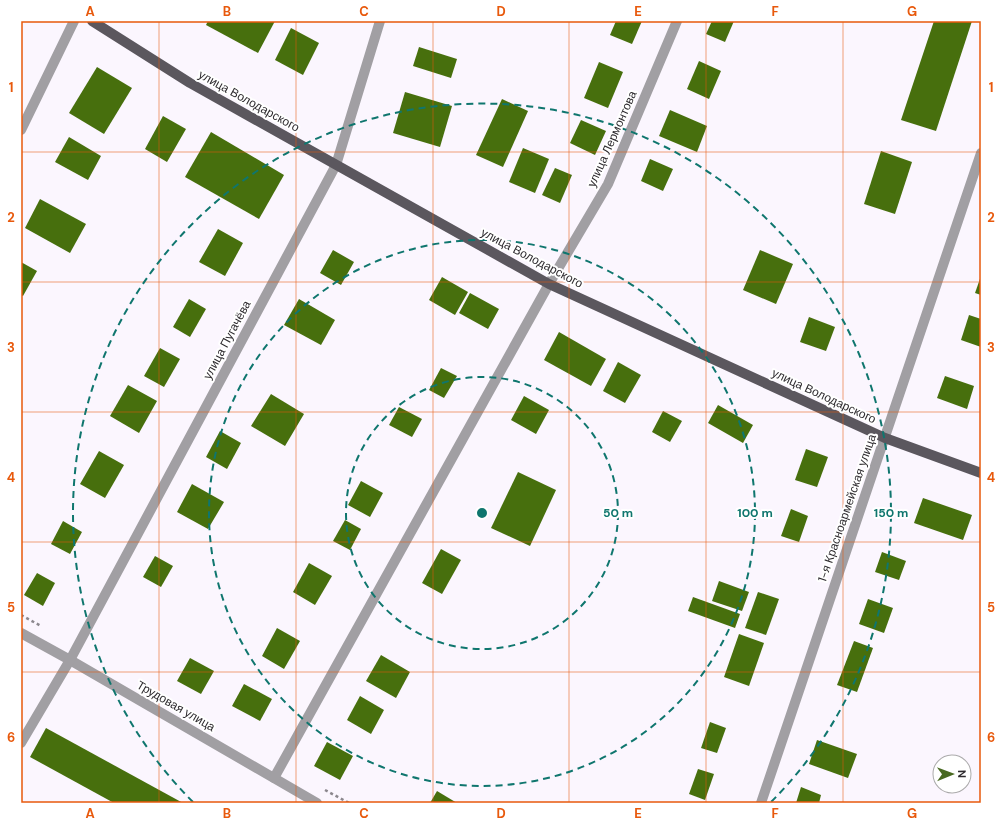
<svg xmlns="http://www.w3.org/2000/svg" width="1002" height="824" font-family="'DM Sans',sans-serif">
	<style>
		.building { fill: #476f0d }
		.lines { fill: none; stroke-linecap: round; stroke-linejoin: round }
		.path { stroke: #8b878d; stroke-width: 2.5; stroke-dasharray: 3 3; stroke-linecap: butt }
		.minor { stroke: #a19fa3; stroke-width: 10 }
		.major { stroke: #5b575e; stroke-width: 10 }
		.grid { fill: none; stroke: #e8590c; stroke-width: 1; stroke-opacity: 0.55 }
		.ring { fill: none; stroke: #0f766e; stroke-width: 2; stroke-dasharray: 7 5 }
		.labels { text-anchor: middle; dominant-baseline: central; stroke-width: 4; stroke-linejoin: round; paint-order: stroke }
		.street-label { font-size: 12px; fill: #2d2a2e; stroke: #fff }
		.centre { fill: #0f766e; stroke: #fff; stroke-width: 2 }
		.ring-label { font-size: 12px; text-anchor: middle; font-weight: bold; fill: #0f766e; stroke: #fff; stroke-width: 4; stroke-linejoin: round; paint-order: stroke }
		.neatline { fill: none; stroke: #e8590c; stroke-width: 1.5 }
		.grid-label { font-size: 13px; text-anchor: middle; font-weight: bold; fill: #e8590c }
	</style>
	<rect width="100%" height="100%" fill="#fbf6fe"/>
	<!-- building -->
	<g class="building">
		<polygon points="208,21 275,21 258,53 206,25"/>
		<polygon points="616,21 642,21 632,44 610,35"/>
		<polygon points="712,21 734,21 725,42 706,34"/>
		<polygon points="934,21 972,21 936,131 901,120"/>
		<polygon points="291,28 319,43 303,75 275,60"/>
		<polygon points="419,47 457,59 451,78 413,66"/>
		<polygon points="699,61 721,71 709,99 687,89"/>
		<polygon points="599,62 623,72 608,108 584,98"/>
		<polygon points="97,67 132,88 104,134 69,113"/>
		<polygon points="405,92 452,106 440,147 393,133"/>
		<polygon points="502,99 528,111 503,167 476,155"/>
		<polygon points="670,110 707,126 697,152 659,136"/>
		<polygon points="163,116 186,129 167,162 145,149"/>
		<polygon points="581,120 606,131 595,155 570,143"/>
		<polygon points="211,132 284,175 259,219 185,177"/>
		<polygon points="69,137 101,156 88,180 55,162"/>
		<polygon points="523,148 549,159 535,193 509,182"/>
		<polygon points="881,151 912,162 895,214 864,204"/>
		<polygon points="650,159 673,169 663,191 641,181"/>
		<polygon points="555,168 572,175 560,203 542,195"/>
		<polygon points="40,199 86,224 70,253 25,228"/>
		<polygon points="218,229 243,243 225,276 199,262"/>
		<polygon points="333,250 354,262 341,285 320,273"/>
		<polygon points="760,250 793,264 776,304 743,290"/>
		<polygon points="21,262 37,271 23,296 21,295"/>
		<polygon points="981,276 981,295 975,293"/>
		<polygon points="442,277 468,292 455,315 429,300"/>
		<polygon points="470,293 499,309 488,329 459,313"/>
		<polygon points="189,299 206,309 190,337 173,327"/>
		<polygon points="299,299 335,320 321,345 284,325"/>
		<polygon points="969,315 981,319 981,347 961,340"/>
		<polygon points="809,317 835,327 826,351 800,342"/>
		<polygon points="559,332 606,359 591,386 544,360"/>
		<polygon points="160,348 180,359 164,387 144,376"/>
		<polygon points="618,362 641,375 625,403 603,391"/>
		<polygon points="441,368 457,376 444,398 429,390"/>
		<polygon points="945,376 974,386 967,409 937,398"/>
		<polygon points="128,385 157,401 139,433 110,416"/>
		<polygon points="271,394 304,414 285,446 251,426"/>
		<polygon points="524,396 549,410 536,434 511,420"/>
		<polygon points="718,405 753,425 743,443 708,423"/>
		<polygon points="399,407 422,419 412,437 389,425"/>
		<polygon points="663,411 682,421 670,442 652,432"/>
		<polygon points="220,431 241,443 227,469 206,457"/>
		<polygon points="806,449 828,457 817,487 795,480"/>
		<polygon points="99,451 124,465 105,498 80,484"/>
		<polygon points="518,472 556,490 530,546 491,528"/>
		<polygon points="361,481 383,493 370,517 348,505"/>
		<polygon points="192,484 224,502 208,529 177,512"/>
		<polygon points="923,498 972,515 963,540 914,523"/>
		<polygon points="791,509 808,516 799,542 781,536"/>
		<polygon points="345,520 361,529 350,550 333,541"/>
		<polygon points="63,521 82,532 70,554 51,544"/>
		<polygon points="441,549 461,560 442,594 422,583"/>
		<polygon points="882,552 906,561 899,580 875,572"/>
		<polygon points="155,556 173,566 161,587 143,577"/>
		<polygon points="309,563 332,576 315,605 293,592"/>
		<polygon points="37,573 55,583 43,606 24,595"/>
		<polygon points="719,581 749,592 742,611 712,601"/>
		<polygon points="758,592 779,599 766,635 745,628"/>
		<polygon points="693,597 740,614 735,628 688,611"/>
		<polygon points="868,599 893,608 884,633 859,624"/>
		<polygon points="277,628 300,641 284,669 262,656"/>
		<polygon points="739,634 764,643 749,686 724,677"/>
		<polygon points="854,641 873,648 857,692 837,685"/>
		<polygon points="381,655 410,672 396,698 366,681"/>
		<polygon points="190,658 214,671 201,694 177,681"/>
		<polygon points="244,684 272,699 260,721 232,706"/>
		<polygon points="360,696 384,710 371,734 347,720"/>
		<polygon points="710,722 726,728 717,753 701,748"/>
		<polygon points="46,728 183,803 114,803 30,757"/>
		<polygon points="817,740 857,754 848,778 809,764"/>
		<polygon points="327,742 353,756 340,780 314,766"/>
		<polygon points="698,769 714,774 705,800 689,794"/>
		<polygon points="801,787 821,795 819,803 796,803"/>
		<polygon points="437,791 457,803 430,803"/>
	</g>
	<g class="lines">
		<!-- path -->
		<g class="path">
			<polyline points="21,615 41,626"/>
			<polyline points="325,790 349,803"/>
		</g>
		<!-- minor -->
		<g class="minor">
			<polyline points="21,130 74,21"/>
			<polyline points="21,633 70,660 317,803"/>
			<polyline points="21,743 70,660 336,165 380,21"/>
			<polyline points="274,778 549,284 608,184 677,21"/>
			<polyline points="761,803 981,153"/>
		</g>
		<!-- major -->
		<polyline class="major" points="92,21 190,83 549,284 885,438 981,473"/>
	</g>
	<!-- grid -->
	<path class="grid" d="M159,21V803M296,21V803M433,21V803M569,21V803M706,21V803M843,21V803M21,152H981M21,282H981M21,412H981M21,542H981M21,672H981"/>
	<!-- distance rings -->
	<g class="ring">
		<circle cx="482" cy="513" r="136"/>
		<circle cx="482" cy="513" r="273"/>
		<path d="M193 802A409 409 0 1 1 771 802"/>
	</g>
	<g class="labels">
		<!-- street labels -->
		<g class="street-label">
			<text transform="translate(249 101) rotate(29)">улица Володарского</text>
			<text transform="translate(612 139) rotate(-66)">улица Лермонтова</text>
			<text transform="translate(532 258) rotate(28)">улица Володарского</text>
			<text transform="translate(227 340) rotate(-62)">улица Пугачёва</text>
			<text transform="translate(824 396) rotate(25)">улица Володарского</text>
			<text transform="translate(847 508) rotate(-71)">1-я Красноармейская улица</text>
			<text transform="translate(176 706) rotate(30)">Трудовая улица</text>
		</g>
	</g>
	<circle cx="482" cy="513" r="6" class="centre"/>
	<g class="ring-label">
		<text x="618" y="517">50 m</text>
		<text x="755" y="517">100 m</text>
		<text x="891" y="517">150 m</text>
	</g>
	<!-- border -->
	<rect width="1002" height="824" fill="none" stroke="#ffffff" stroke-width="44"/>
	<!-- north arrow -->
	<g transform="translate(952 774) rotate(89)"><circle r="19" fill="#ffffff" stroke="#abaaab"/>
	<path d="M0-3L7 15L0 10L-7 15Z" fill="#486920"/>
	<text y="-6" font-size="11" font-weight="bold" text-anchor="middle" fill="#2d2a2e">N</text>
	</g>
	<rect x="22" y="22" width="958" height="780" class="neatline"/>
	<g class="grid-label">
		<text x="90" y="16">A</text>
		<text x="227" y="16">B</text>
		<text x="364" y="16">C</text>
		<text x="501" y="16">D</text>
		<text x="638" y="16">E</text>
		<text x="775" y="16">F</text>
		<text x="912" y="16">G</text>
		<text x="11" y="92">1</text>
		<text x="991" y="92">1</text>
		<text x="11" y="222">2</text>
		<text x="991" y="222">2</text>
		<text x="11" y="352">3</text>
		<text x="991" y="352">3</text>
		<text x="11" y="482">4</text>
		<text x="991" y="482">4</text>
		<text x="11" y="612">5</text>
		<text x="991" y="612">5</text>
		<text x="11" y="742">6</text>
		<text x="991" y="742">6</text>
		<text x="90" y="818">A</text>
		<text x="227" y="818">B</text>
		<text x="364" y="818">C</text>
		<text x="501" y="818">D</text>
		<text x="638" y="818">E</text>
		<text x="775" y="818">F</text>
		<text x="912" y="818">G</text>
	</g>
</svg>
